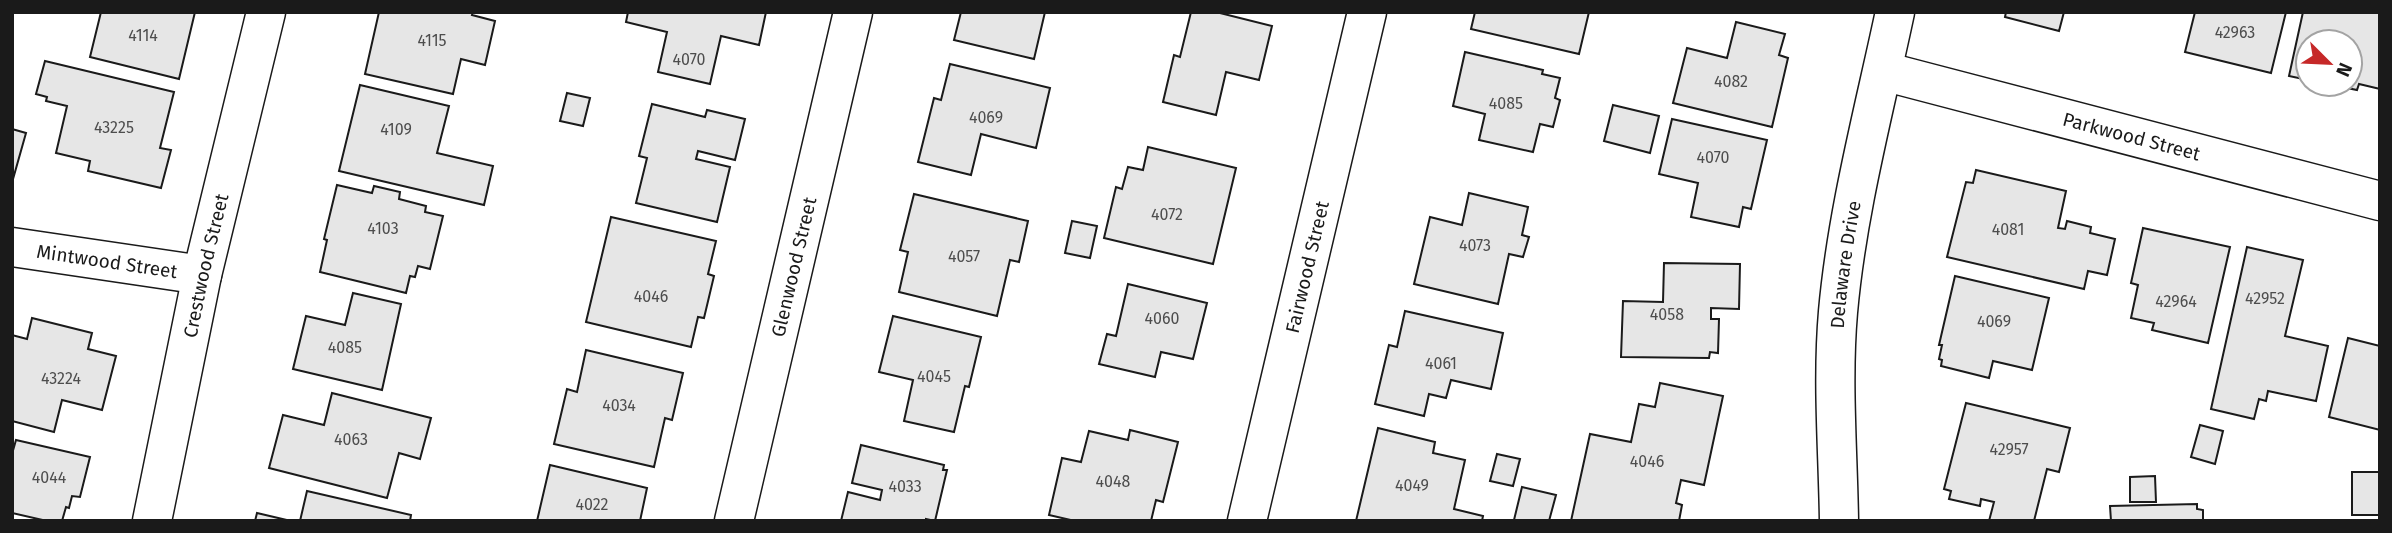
<svg xmlns="http://www.w3.org/2000/svg" width="2392" height="533" font-family="'Fira Sans',sans-serif">
	<style>
		.building { fill: #e6e6e6; stroke: #1a1a1a; stroke-width: 2 }
		.lines { fill: none; stroke-linecap: round; stroke-linejoin: round }
		.minor-casing { stroke: #1a1a1a; stroke-width: 41 }
		.minor { stroke: #fff; stroke-width: 38 }
		.labels { text-anchor: middle; dominant-baseline: central; stroke-width: 5; stroke-linejoin: round; paint-order: stroke }
		.number-label { font-size: 16px; fill: #4d4d4d }
		.street-label { font-size: 19px; fill: #1a1a1a; stroke: #fff }
	</style>
	<rect width="100%" height="100%" fill="#fff"/>
	<!-- building -->
	<g class="building">
		<polygon points="101,12 195,12 179,79 90,57"/>
		<polygon points="379,12 473,12 472,15 495,21 485,65 461,59 453,94 365,74"/>
		<polygon points="628,12 766,12 759,45 721,36 710,84 658,72 667,32 626,22"/>
		<polygon points="961,12 1045,12 1034,59 954,40"/>
		<polygon points="1191,12 1216,12 1272,26 1259,80 1226,72 1216,115 1163,102 1174,55 1180,57"/>
		<polygon points="1475,12 1589,12 1579,54 1471,29"/>
		<polygon points="2006,12 2064,12 2059,31 2005,17"/>
		<polygon points="2195,12 2286,12 2271,73 2185,52"/>
		<polygon points="2303,12 2380,12 2380,89 2359,84 2357,90 2328,84 2350,84 2350,42 2308,42 2308,80 2289,76"/>
		<polygon points="1736,22 1785,34 1779,55 1788,58 1772,127 1673,103 1687,48 1727,58"/>
		<polygon points="1465,52 1543,70 1542,74 1560,78 1555,98 1560,100 1553,127 1540,124 1533,152 1479,140 1485,114 1453,106"/>
		<polygon points="45,61 174,92 160,148 171,150 161,188 88,171 90,161 56,153 67,106 46,101 47,97 36,94"/>
		<polygon points="950,64 1050,88 1036,148 981,134 971,175 918,162 934,98 941,100"/>
		<polygon points="360,85 449,106 437,153 493,166 484,205 339,171"/>
		<polygon points="567,93 590,98 583,126 560,121"/>
		<polygon points="652,104 705,117 707,110 745,119 735,160 698,151 696,159 730,167 717,222 636,203 647,158 639,156"/>
		<polygon points="1613,105 1659,116 1650,153 1604,141"/>
		<polygon points="1672,119 1767,140 1751,209 1743,207 1739,227 1691,217 1698,183 1659,174"/>
		<polygon points="12,129 26,133 13,179 12,178"/>
		<polygon points="1148,147 1236,168 1213,264 1104,238 1116,187 1122,189 1128,167 1143,170"/>
		<polygon points="1976,170 2066,191 2058,228 2065,229 2067,221 2091,227 2090,233 2115,239 2107,275 2088,271 2084,289 1947,257 1966,182 1973,183"/>
		<polygon points="337,185 372,193 374,186 400,192 399,199 426,206 425,212 443,216 430,269 418,266 415,277 410,276 406,293 320,272 327,240 324,239"/>
		<polygon points="1469,193 1528,207 1522,235 1529,237 1523,257 1509,254 1498,304 1414,284 1430,217 1462,225"/>
		<polygon points="914,194 1028,221 1019,262 1010,260 997,316 899,292 908,252 900,250"/>
		<polygon points="611,217 716,241 708,274 714,276 704,318 698,317 691,347 586,322"/>
		<polygon points="1072,221 1097,226 1090,258 1065,253"/>
		<polygon points="2143,228 2230,247 2208,343 2152,330 2154,323 2131,318 2138,285 2131,283"/>
		<polygon points="2247,247 2303,260 2285,336 2328,346 2316,401 2268,391 2266,401 2259,399 2254,419 2211,409"/>
		<polygon points="1664,263 1740,264 1739,309 1711,308 1711,319 1719,319 1718,353 1710,352 1709,358 1621,357 1623,301 1663,302"/>
		<polygon points="1955,276 2049,298 2032,370 1993,361 1989,378 1941,366 1942,360 1939,359 1942,345 1939,345"/>
		<polygon points="1128,284 1207,303 1193,359 1161,352 1155,377 1099,364 1107,334 1116,336"/>
		<polygon points="353,293 401,304 382,390 293,369 306,316 345,325"/>
		<polygon points="1405,311 1503,333 1491,389 1451,380 1446,398 1429,394 1424,416 1375,404 1389,345 1397,347"/>
		<polygon points="893,316 981,337 969,387 965,386 954,432 904,421 913,380 879,372"/>
		<polygon points="32,318 92,333 88,349 116,356 102,410 62,400 54,432 12,421 12,335 27,339"/>
		<polygon points="2348,338 2380,346 2380,430 2329,417"/>
		<polygon points="586,350 683,373 672,420 665,418 654,467 554,444 567,389 577,392"/>
		<polygon points="1660,383 1723,396 1704,485 1681,480 1676,503 1682,505 1679,521 1571,521 1590,434 1631,442 1639,404 1655,407"/>
		<polygon points="332,393 431,418 420,459 399,453 387,498 269,468 283,415 324,425"/>
		<polygon points="1966,403 2070,428 2059,472 2047,469 2034,521 1989,521 1994,502 1981,499 1980,506 1949,499 1951,491 1944,489"/>
		<polygon points="2200,425 2223,431 2215,464 2191,457"/>
		<polygon points="1378,428 1435,442 1433,453 1465,460 1454,509 1483,516 1482,521 1356,521"/>
		<polygon points="1130,430 1178,442 1163,502 1156,500 1151,521 1075,521 1049,515 1062,458 1081,462 1089,431 1128,440"/>
		<polygon points="16,440 90,457 80,497 72,496 69,508 66,507 62,521 47,521 12,513 12,454"/>
		<polygon points="861,445 944,465 943,470 947,470 935,521 926,519 926,521 841,521 848,492 880,500 882,490 852,483"/>
		<polygon points="1497,454 1520,459 1513,486 1490,481"/>
		<polygon points="550,465 647,488 640,521 537,521"/>
		<rect x="2352" y="472" width="28" height="43"/>
		<polygon points="2155,476 2156,502 2130,502 2130,477"/>
		<polygon points="1522,487 1556,495 1549,521 1514,520"/>
		<polygon points="307,491 411,515 410,521 300,521"/>
		<polygon points="2197,504 2197,509 2203,510 2203,521 2111,521 2110,506"/>
		<polygon points="257,513 291,521 255,521"/>
	</g>
	<g class="lines">
		<defs>
			<g id="minor">
				<path id="s1" d="M1883,71L2380,201"/>
				<path id="s2" d="M12,247L202,275"/>
				<path id="s3" d="M152,521L202,275L266,12"/>
				<path id="s4" d="M734,521L853,12"/>
				<path id="s5" d="M1247,521L1367,12"/>
				<path id="s6" d="M1839,521C1838,452 1832,381 1838,312C1847,211 1874,111 1895,12"/>
			</g>
		</defs>
		<!-- minor casing -->
		<use href="#minor" class="minor-casing"/>
		<!-- minor -->
		<use href="#minor" class="minor"/>
	</g>
	<g class="labels">
		<!-- number labels -->
		<g class="number-label">
			<text x="2235" y="32">42963</text>
			<text x="143" y="35">4114</text>
			<text x="432" y="40">4115</text>
			<text x="689" y="59">4070</text>
			<text x="1731" y="81">4082</text>
			<text x="1506" y="103">4085</text>
			<text x="986" y="117">4069</text>
			<text x="114" y="127">43225</text>
			<text x="396" y="129">4109</text>
			<text x="1713" y="157">4070</text>
			<text x="1167" y="214">4072</text>
			<text x="383" y="228">4103</text>
			<text x="2008" y="229">4081</text>
			<text x="1475" y="245">4073</text>
			<text x="964" y="256">4057</text>
			<text x="651" y="296">4046</text>
			<text x="2265" y="298">42952</text>
			<text x="2176" y="301">42964</text>
			<text x="1667" y="314">4058</text>
			<text x="1162" y="318">4060</text>
			<text x="1994" y="321">4069</text>
			<text x="345" y="347">4085</text>
			<text x="1441" y="363">4061</text>
			<text x="934" y="376">4045</text>
			<text x="61" y="378">43224</text>
			<text x="619" y="405">4034</text>
			<text x="351" y="439">4063</text>
			<text x="2009" y="449">42957</text>
			<text x="1647" y="461">4046</text>
			<text x="49" y="477">4044</text>
			<text x="1113" y="481">4048</text>
			<text x="1412" y="485">4049</text>
			<text x="905" y="486">4033</text>
			<text x="592" y="504">4022</text>
		</g>
		<!-- street labels -->
		<g class="street-label">
			<text stroke="none"><textPath href="#s1" startOffset="257">Parkwood Street</textPath></text>
			<text stroke="none"><textPath href="#s2" startOffset="96">Mintwood Street</textPath></text>
			<text stroke="none"><textPath href="#s6" startOffset="257">Delaware Drive</textPath></text>
			<text stroke="none"><textPath href="#s3" startOffset="261">Crestwood Street</textPath></text>
			<text stroke="none"><textPath href="#s4" startOffset="261">Glenwood Street</textPath></text>
			<text stroke="none"><textPath href="#s5" startOffset="261">Fairwood Street</textPath></text>
		</g>
	</g>
	<!-- border -->
	<rect width="2392" height="533" fill="none" stroke="#1a1a1a" stroke-width="28"/>
	<!-- north arrow -->
	<g transform="translate(2329 63) rotate(114)"><circle r="33" fill="#ffffff" stroke="#a3a3a3" stroke-width="2"/>
	<path d="M0-5L12 26L0 18L-12 26Z" fill="#c62828"/>
	<text y="-10" font-size="19" font-weight="bold" text-anchor="middle" fill="#1a1a1a">N</text>
	</g>
</svg>
